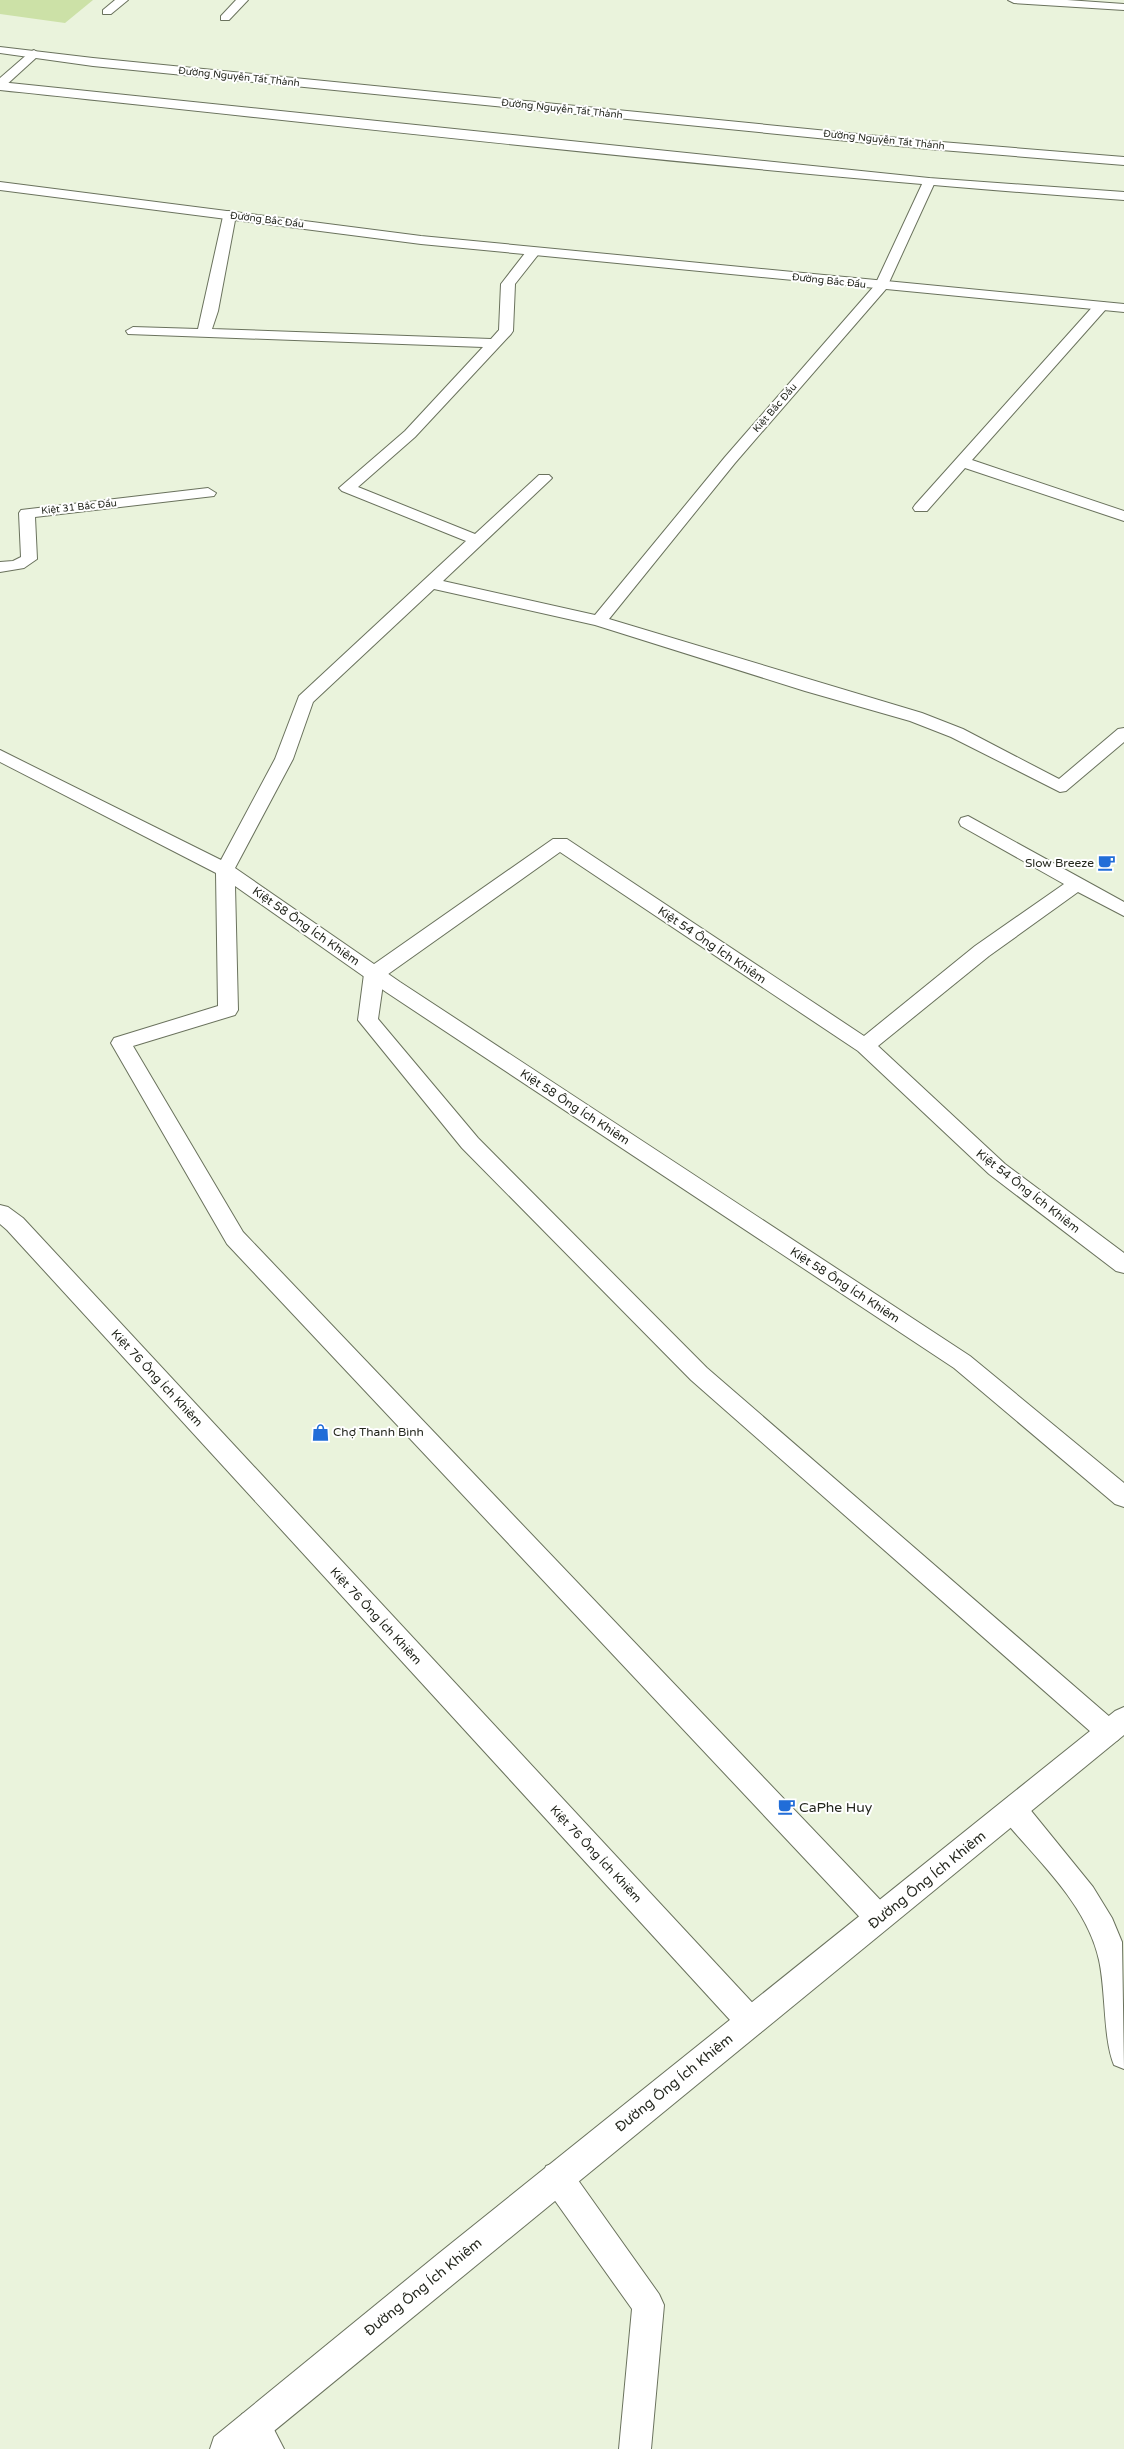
<svg xmlns="http://www.w3.org/2000/svg" width="1124" height="2449" font-family="'Varela Round',sans-serif">
	<style>
		.green { fill: #cce1a7 }
		.lines { fill: none; stroke-linecap: round; stroke-linejoin: round }
		.lane-casing { stroke: #6a725d; stroke-width: 2 }
		.street-casing { stroke: #6a725d; stroke-width: 2 }
		.secondary-casing { stroke: #6a725d; stroke-width: 2 }
		.primary-casing { stroke: #6a725d; stroke-width: 2 }
		.lane { fill: #fff; fill-rule: evenodd }
		.street { fill: #fff; fill-rule: evenodd }
		.secondary { fill: #fff; fill-rule: evenodd }
		.primary { fill: #fff; fill-rule: evenodd }
		.labels { text-anchor: middle; dominant-baseline: central; stroke-width: 4; stroke-linejoin: round; paint-order: stroke }
		.far-street-label { font-size: 10px; fill: #24271e; stroke: #fff }
		.poi-label { font-size: 12px; fill: #24271e; stroke: #fff; text-anchor: end }
		.street-label { font-size: 12px; fill: #24271e; stroke: #fff }
		.near-poi-label { font-size: 14px; fill: #24271e; stroke: #fff; text-anchor: start }
		.near-street-label { font-size: 14px; fill: #24271e; stroke: #fff }
	</style>
	<rect width="100%" height="100%" fill="#eaf3dc"/>
	<!-- green -->
	<polygon class="green" points="0,0 93,0 65,23 0,14"/>
	<g class="lines">
		<defs>
			<g id="lane">
				<polygon points="929,178 935,182 886,289 735,463 609,619 922,713 963,729 1059,779 1118,729 1124,728 1124,742 1066,791 1060,792 951,737 910,721 805,691 595,625 434,589 313,702 293,759 235,868 400,982 970,1356 1124,1483 1124,1507 1115,1504 954,1368 386,992 235,886 238,1010 235,1015 133,1046 243,1232 889,1909 893,1918 889,1927 879,1931 869,1927 227,1244 111,1043 114,1038 218,1006 216,873 0,762 0,750 221,860 275,759 299,696 466,541 342,491 339,488 405,431 483,347 128,334 126,331 133,327 198,329 224,212 229,211 236,215 218,311 212,329 491,339 499,330 501,284 529,248 539,248 541,251 515,284 513,331 511,334 415,437 358,487 475,534 539,475 549,475 552,478 549,481 443,581 595,615 725,457 875,285 923,182"/>
				<polygon points="1101,302 1106,303 1108,306 1106,309 972,460 1124,511 1124,521 965,468 927,511 915,511 913,508 915,505 1096,303"/>
				<polygon points="208,488 216,493 214,496 35,517 37,559 24,568 0,572 0,562 13,561 21,557 19,513 21,510"/>
			</g>
			<g id="street">
				<polygon points="115,0 128,0 111,14 103,14 103,10"/>
				<polygon points="236,0 248,0 229,20 221,20 221,16"/>
				<polygon points="1008,0 1067,0 1124,4 1124,10 1014,3"/>
				<polygon points="34,50 40,54 38,56 4,87 0,88 0,78 30,52"/>
				<polygon points="0,182 421,236 1124,304 1124,312 421,244 0,190"/>
				<polygon points="968,816 1124,902 1124,916 1078,892 989,956 878,1046 1005,1164 1124,1253 1124,1273 1116,1271 989,1174 858,1051 560,852 384,977 378,1019 478,1138 707,1368 1118,1724 1122,1732 1118,1740 1109,1744 1100,1740 691,1380 462,1148 358,1020 364,974 367,969 553,839 567,839 864,1036 975,946 1064,884 961,826 959,822 961,818"/>
				<polygon points="0,1205 8,1207 23,1218 761,2012 766,2022 761,2032 751,2036 741,2032 7,1230 0,1224"/>
				<path d="M1014,1799L1024,1802L1093,1887L1112,1918L1122,1942L1124,2069L1114,2065C1103,2039 1106,1991 1099,1960C1087,1905 1039,1862 1004,1820L1000,1811L1004,1802Z"/>
				<polygon points="557,2162 568,2166 659,2294 664,2305 651,2449 619,2449 632,2309 546,2188 542,2177 546,2166"/>
				<polygon points="254,2410 266,2414 284,2449 249,2449 238,2426 242,2414"/>
			</g>
			<polygon id="secondary" points="1124,1707 1124,1735 252,2449 210,2449 214,2437 438,2254 1115,1711"/>
			<g id="primary">
				<polygon points="0,47 93,58 929,141 1124,157 1124,165 929,149 93,66 0,53"/>
				<path d="M0,82L929,178L1124,192V200C749,173 374,129 0,90Z"/>
			</g>
		</defs>
		<!-- lane casing -->
		<use href="#lane" class="lane-casing"/>
		<!-- street casing -->
		<use href="#street" class="street-casing"/>
		<!-- secondary casing -->
		<use href="#secondary" class="secondary-casing"/>
		<!-- primary casing -->
		<use href="#primary" class="primary-casing"/>
		<!-- lane -->
		<use href="#lane" class="lane"/>
		<!-- street -->
		<use href="#street" class="street"/>
		<!-- secondary -->
		<use href="#secondary" class="secondary"/>
		<!-- primary -->
		<use href="#primary" class="primary"/>
	</g>
	<!-- icons -->
	<defs>
		<symbol id="cafe-bare" viewBox="-9 -9 18 18"><path d="M-5.5-4.5H6V0H3Q3 3.5 0 3.5H-2.5Q-5.5 3.5-5.5 0ZM3-3.2v2h1.7v-2ZM-6 4.5H4V6H-6Z" fill="#216dd8" stroke="#fff" stroke-width="2.5" paint-order="stroke"/></symbol>
		<symbol id="shop-bare" viewBox="-9 -9 18 18"><path d="M-5-2.5h2.3a2.7 3.5 0 0 1 5.4 0H5L5.5 6h-11ZM-1.5-2.5h3a1.5 2.3 0 0 0-3 0Z" fill="#216dd8" stroke="#fff" stroke-width="2.5" paint-order="stroke"/></symbol>
	</defs>
	<g fill-rule="evenodd">
		<use href="#cafe-bare" x="1094" y="850" width="25" height="25"/>
		<use href="#shop-bare" x="308" y="1420" width="25" height="25"/>
		<use href="#cafe-bare" x="774" y="1794" width="25" height="25"/>
	</g>
	<g class="labels">
		<!-- far-street labels -->
		<g class="far-street-label">
			<text transform="translate(239 77) rotate(6)">Đường Nguyễn Tất Thành</text>
			<text transform="translate(562 109) rotate(6)">Đường Nguyễn Tất Thành</text>
			<text transform="translate(884 140) rotate(6)">Đường Nguyễn Tất Thành</text>
			<text transform="translate(267 220) rotate(7)">Đường Bắc Đẩu</text>
			<text transform="translate(829 281) rotate(6)">Đường Bắc Đẩu</text>
			<text transform="translate(775 408) rotate(-49)">Kiệt Bắc Đẩu</text>
			<text transform="translate(79 507) rotate(-6)">Kiệt 31 Bắc Đẩu</text>
		</g>
		<!-- poi labels -->
		<g class="poi-label">
			<text x="1094" y="863">Slow Breeze</text>
			<text x="333" y="1432" text-anchor="start">Chợ Thanh Bình</text>
		</g>
		<!-- street labels -->
		<g class="street-label">
			<text transform="translate(306 926) rotate(35)">Kiệt 58 Ông Ích Khiêm</text>
			<text transform="translate(712 945) rotate(34)">Kiệt 54 Ông Ích Khiêm</text>
			<text transform="translate(575 1107) rotate(33)">Kiệt 58 Ông Ích Khiêm</text>
			<text transform="translate(1028 1191) rotate(38)">Kiệt 54 Ông Ích Khiêm</text>
			<text transform="translate(845 1285) rotate(33)">Kiệt 58 Ông Ích Khiêm</text>
			<text transform="translate(157 1378) rotate(47)">Kiệt 76 Ông Ích Khiêm</text>
			<text transform="translate(376 1616) rotate(47)">Kiệt 76 Ông Ích Khiêm</text>
			<text transform="translate(596 1854) rotate(47)">Kiệt 76 Ông Ích Khiêm</text>
		</g>
		<!-- near-poi labels -->
		<g class="near-poi-label">
			<text x="799" y="1807">CaPhe Huy</text>
		</g>
		<!-- near-street labels -->
		<g class="near-street-label">
			<text transform="translate(927 1880) rotate(-39)">Đường Ông Ích Khiêm</text>
			<text transform="translate(674 2083) rotate(-39)">Đường Ông Ích Khiêm</text>
			<text transform="translate(423 2287) rotate(-39)">Đường Ông Ích Khiêm</text>
		</g>
	</g>
</svg>
